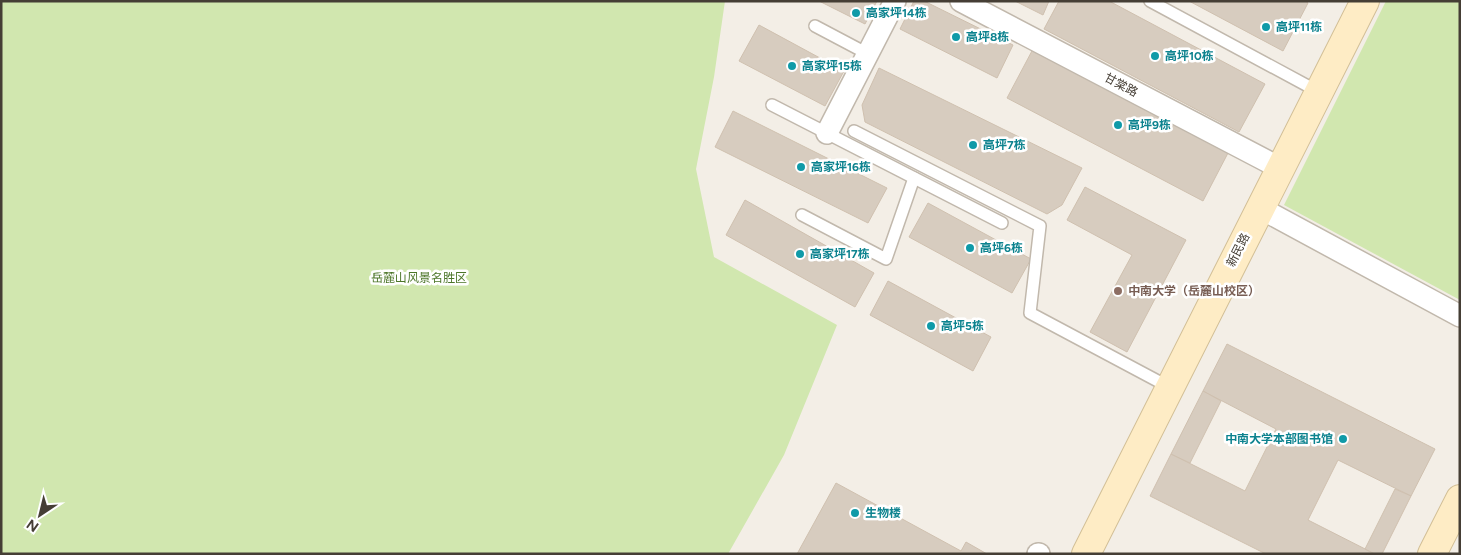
<svg xmlns="http://www.w3.org/2000/svg" width="1461" height="555" font-family="Figtree,'Noto Sans SC',sans-serif">
	<style>
		.green { fill: #d1e7af }
		.building { fill: #d7ccbf; stroke: #cfc0af }
		.lines { fill: none; stroke-linecap: round; stroke-linejoin: round }
		.lane-casing { stroke: #c1b8ac; stroke-width: 14 }
		.street-casing { stroke: #c1b8ac; stroke-width: 24 }
		.secondary-casing { stroke: #d2bf96; stroke-width: 30 }
		.lane { stroke: #fff; stroke-width: 11 }
		.street { stroke: #fff; stroke-width: 21 }
		.secondary { stroke: #feecc5; stroke-width: 28 }
		.culture-dot { fill: #0f9aa8; stroke: #fff; stroke-width: 2 }
		.education-dot { fill: #8d6e63; stroke: #fff; stroke-width: 2 }
		.labels { text-anchor: middle; dominant-baseline: central; stroke-width: 5; stroke-linejoin: round; paint-order: stroke }
		.culture-label { font-size: 12px; font-weight: bold; fill: #0d838f; stroke: #fff; text-anchor: start }
		.street-label { font-size: 12px; fill: #453e35; stroke: #fff }
		.park-label { font-size: 12px; fill: #4c7629; stroke: #fff }
		.education-label { font-size: 12px; font-weight: bold; fill: #785e54; stroke: #fff; text-anchor: start }
	</style>
	<rect width="100%" height="100%" fill="#f3eee6"/>
	<!-- green -->
	<g class="green">
		<polygon points="1,1 725,1 714,77 696,169 714,257 837,325 784,455 728,554 1,554"/>
		<polygon points="1386,1 1460,1 1460,300 1284,205"/>
	</g>
	<!-- building -->
	<g class="building">
		<polygon points="819,1 877,1 865,24"/>
		<polygon points="914,1 924,1 1013,45 997,78 900,29"/>
		<polygon points="1015,1 1049,1 1043,15"/>
		<polygon points="1059,1 1109,1 1265,84 1239,132 1044,29"/>
		<polygon points="1189,1 1305,1 1308,3 1283,51"/>
		<polygon points="759,25 844,71 825,106 739,61"/>
		<polygon points="1033,49 1228,153 1203,201 1007,98"/>
		<polygon points="879,68 1082,168 1062,205 1047,214 865,122 862,105"/>
		<polygon points="733,111 887,188 868,223 715,147"/>
		<polygon points="1085,187 1186,240 1127,352 1090,332 1132,255 1067,220"/>
		<polygon points="745,200 874,273 855,307 726,235"/>
		<polygon points="928,203 1031,259 1012,293 909,237"/>
		<polygon points="888,281 991,337 973,371 870,315"/>
		<polygon points="1227,344 1435,449 1411,496 1338,460 1308,520 1375,554 1266,554 1150,496 1171,454 1245,491 1276,429 1203,391"/>
		<polygon points="1203,391 1221,401 1190,463 1171,454"/>
		<polygon points="836,483 961,551 966,542 987,554 797,554"/>
		<polygon points="1395,489 1411,496 1382,554 1375,554 1365,549"/>
	</g>
	<g class="lines">
		<defs>
			<g id="lane">
				<polyline points="1150,1 1319,92"/>
				<polyline points="815,26 868,54"/>
				<polyline points="772,105 1002,223"/>
				<polyline points="854,131 1040,226 1030,313 1169,387"/>
				<polyline points="802,215 886,259 914,178"/>
			</g>
			<g id="street">
				<polyline points="961,1 1280,168"/>
				<polyline points="827,133 895,1"/>
				<polyline points="1260,208 1460,316"/>
				<polyline points="1038,554 1039,554"/>
			</g>
			<g id="secondary">
				<polyline points="1086,554 1365,1"/>
				<polyline points="1432,554 1460,499"/>
			</g>
		</defs>
		<!-- lane casing -->
		<use href="#lane" class="lane-casing"/>
		<!-- street casing -->
		<use href="#street" class="street-casing"/>
		<!-- secondary casing -->
		<use href="#secondary" class="secondary-casing"/>
		<!-- lane -->
		<use href="#lane" class="lane"/>
		<!-- street -->
		<use href="#street" class="street"/>
		<!-- secondary -->
		<use href="#secondary" class="secondary"/>
	</g>
	<!-- markers -->
	<g class="culture-dot">
		<circle cx="856" cy="13" r="5"/>
		<circle cx="1266" cy="27" r="5"/>
		<circle cx="956" cy="37" r="5"/>
		<circle cx="1155" cy="56" r="5"/>
		<circle cx="792" cy="66" r="5"/>
		<circle cx="1118" cy="125" r="5"/>
		<circle cx="973" cy="145" r="5"/>
		<circle cx="801" cy="167" r="5"/>
		<circle cx="970" cy="248" r="5"/>
		<circle cx="800" cy="254" r="5"/>
		<circle cx="931" cy="326" r="5"/>
		<circle cx="1343" cy="439" r="5"/>
		<circle cx="855" cy="513" r="5"/>
	</g>
	<circle class="education-dot" cx="1118" cy="291" r="5"/>
	<g class="labels">
		<!-- culture labels -->
		<g class="culture-label">
			<text x="866" y="13">高家坪14栋</text>
			<text x="1276" y="27">高坪11栋</text>
			<text x="966" y="37">高坪8栋</text>
			<text x="1165" y="56">高坪10栋</text>
			<text x="802" y="66">高家坪15栋</text>
			<text x="1128" y="125">高坪9栋</text>
			<text x="983" y="145">高坪7栋</text>
			<text x="811" y="167">高家坪16栋</text>
			<text x="980" y="248">高坪6栋</text>
			<text x="810" y="254">高家坪17栋</text>
			<text x="941" y="326">高坪5栋</text>
			<text x="1333" y="439" text-anchor="end">中南大学本部图书馆</text>
			<text x="865" y="513">生物楼</text>
		</g>
		<!-- street labels -->
		<g class="street-label">
			<text transform="translate(1121 85) rotate(28)">甘棠路</text>
			<text transform="translate(1238 250) rotate(-63)">新民路</text>
		</g>
		<!-- park labels -->
		<g class="park-label">
			<text x="419" y="278">岳麓山风景名胜区</text>
		</g>
		<!-- education labels -->
		<g class="education-label">
			<text x="1128" y="291">中南大学（岳麓山校区）</text>
		</g>
	</g>
	<!-- border -->
	<rect width="1461" height="555" fill="none" stroke="#453e35" stroke-width="5"/>
	<!-- north arrow -->
	<g transform="translate(40 515) rotate(215)" stroke="#ffffff" stroke-width="4" paint-order="stroke">
	<path d="M0-4L9 19L0 12L-9 19Z" fill="#453e35"/>
	<text y="-8" font-size="14" font-weight="bold" text-anchor="middle" fill="#453e35">N</text>
	</g>
</svg>
